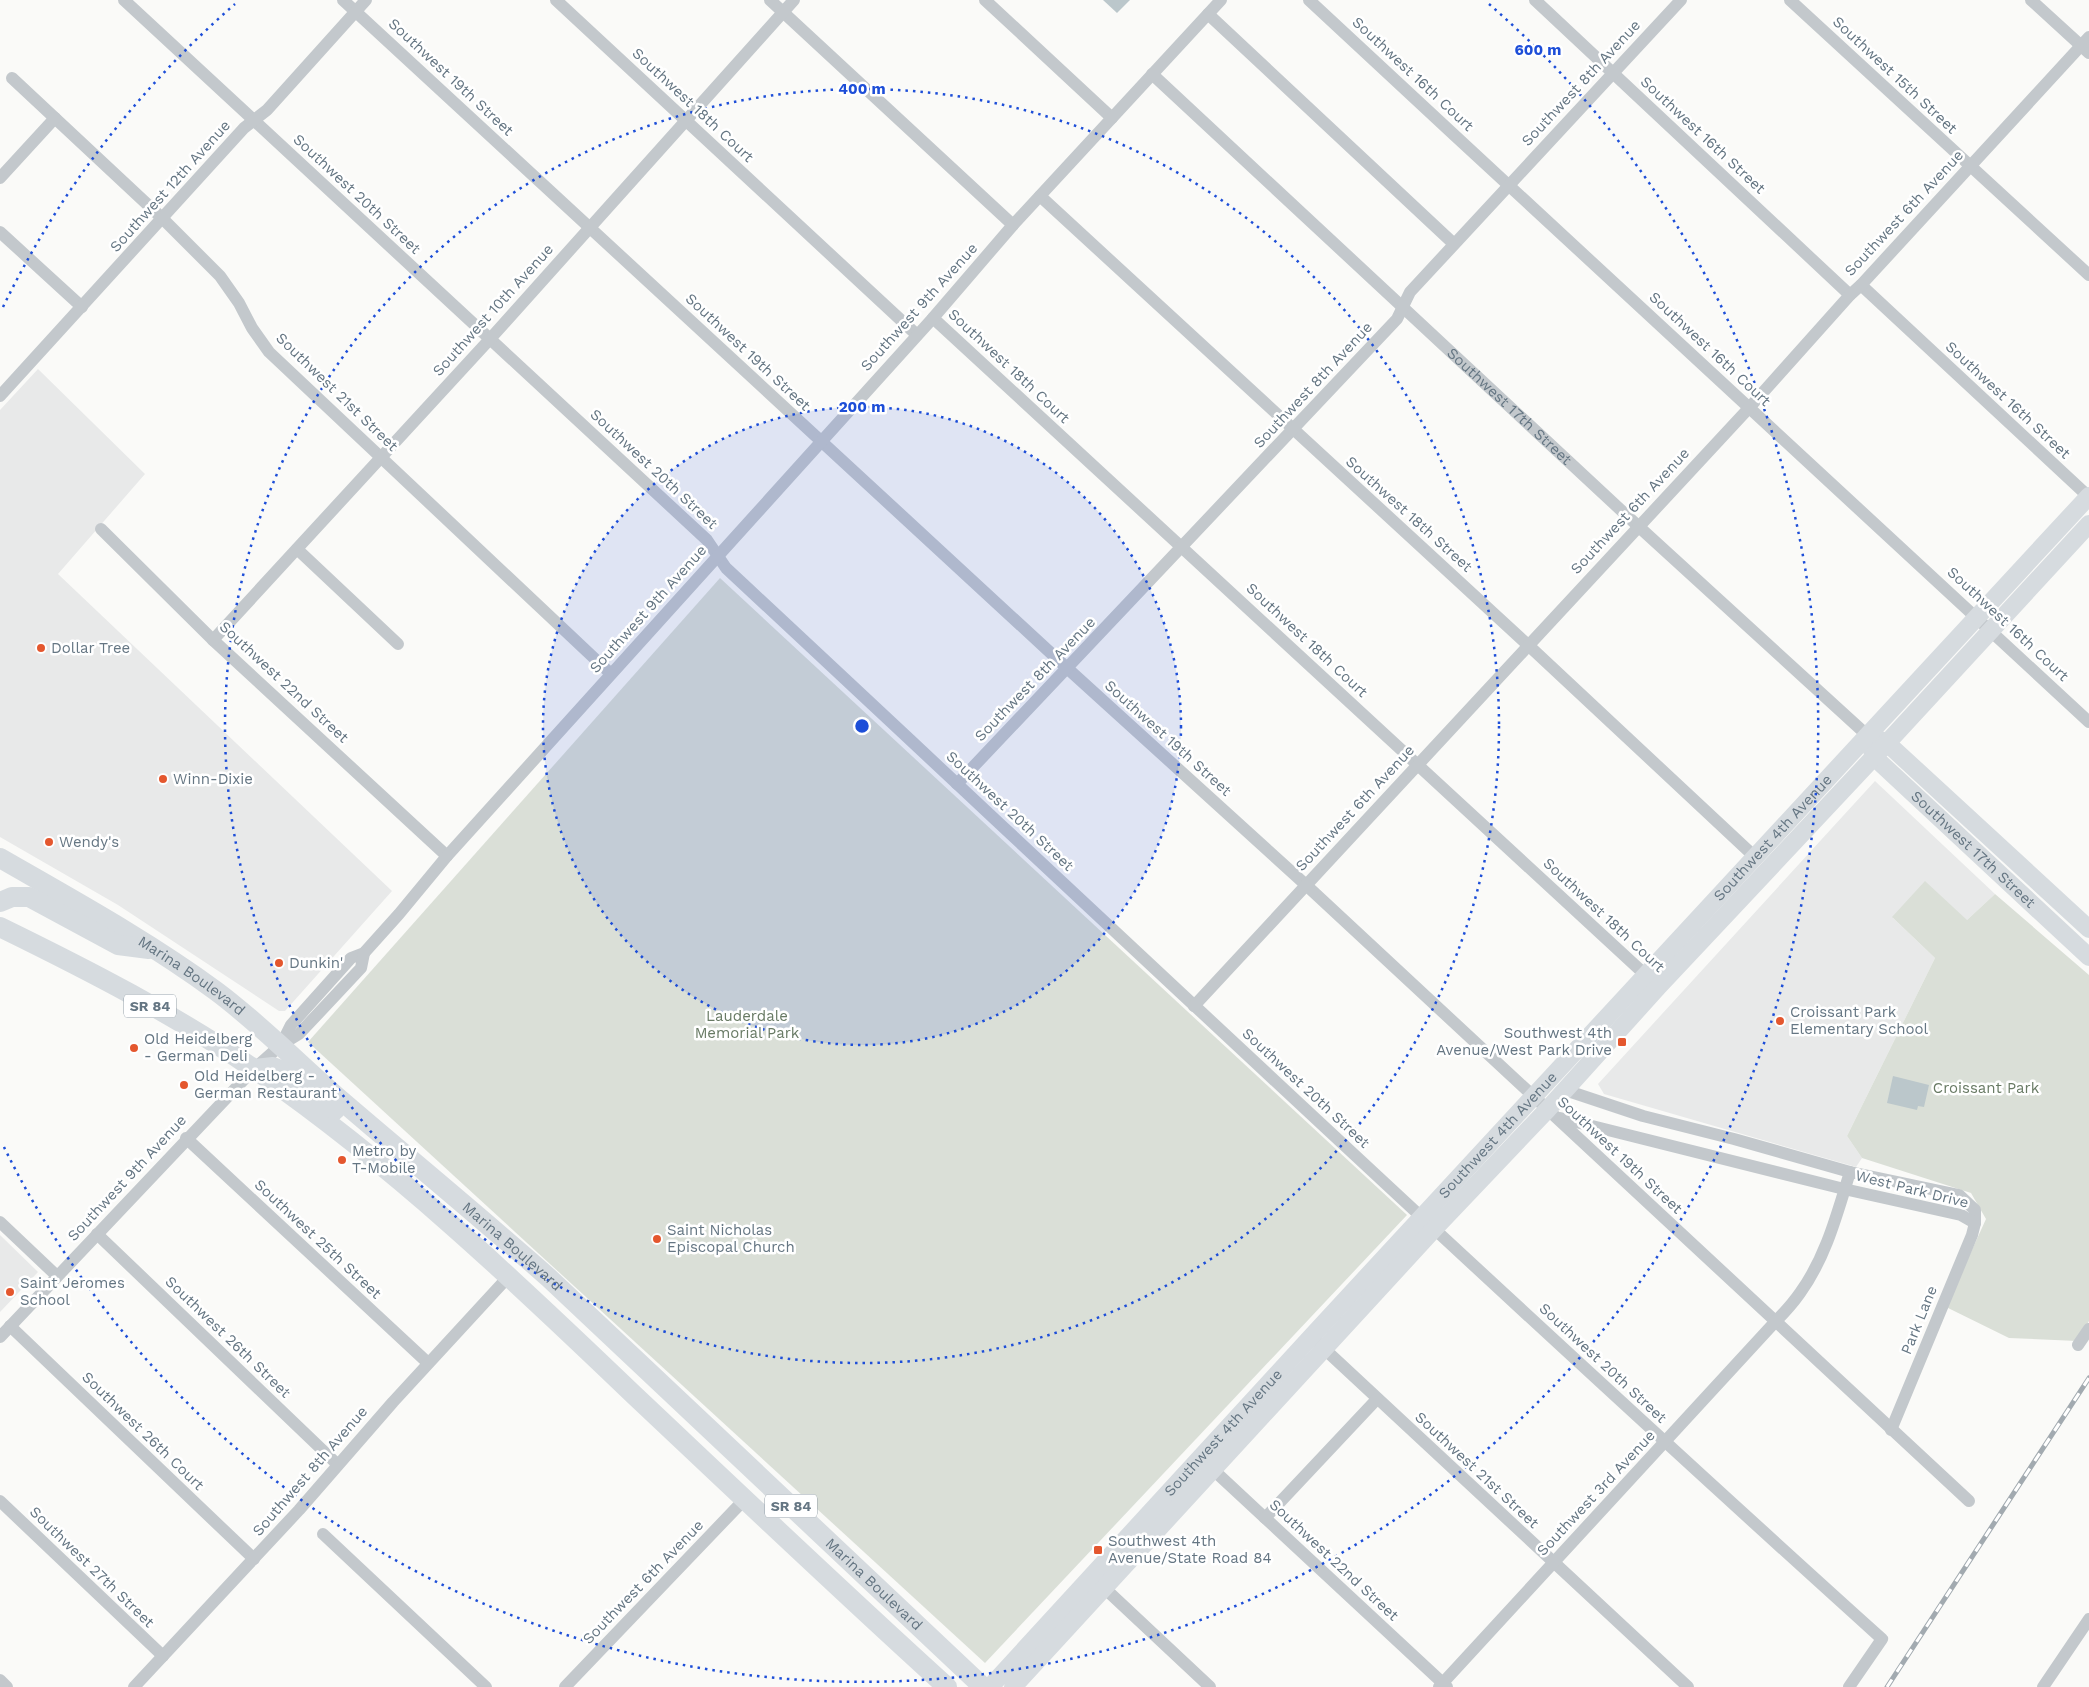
<svg xmlns="http://www.w3.org/2000/svg" width="2089" height="1687" font-family="'Work Sans',sans-serif">
	<style>
		.built { fill: #e8e9e9 }
		.green { fill: #dadfd7 }
		.water { fill: #bbc7cb }
		.lines { fill: none; stroke-linecap: round; stroke-linejoin: round }
		.street { stroke: #c3c8cc; stroke-width: 12 }
		.secondary { stroke: #d6dbdf; stroke-width: 18 }
		.primary { stroke: #d6dbdf; stroke-width: 20 }
		.rail-casing { stroke: #a2aab0; stroke-width: 5 }
		.rail { stroke: #fff; stroke-width: 3; stroke-dasharray: 9; stroke-linecap: butt }
		.ring { fill: none; stroke: #1d4ed8; stroke-width: 2.5; stroke-dasharray: 2.5 5 }
		.poi-dot { fill: #e4572e; stroke: #fff; stroke-width: 2 }
		.labels { text-anchor: middle; dominant-baseline: central; stroke-width: 5; stroke-linejoin: round; paint-order: stroke }
		.shield { fill: #fff; stroke: #939fa8; stroke-width: 1 }
		.shield-label { font-size: 14px; font-weight: bold; fill: #657683 }
		.street-label { font-size: 15px; fill: #657683; stroke: #fff }
		.poi-label { font-size: 15px; fill: #657683; stroke: #fff; text-anchor: start }
		.park-label { font-size: 15px; fill: #687a64; stroke: #fff }
		.centre { fill: #1d4ed8; stroke: #fff; stroke-width: 2.5 }
		.ring-label { font-size: 15px; text-anchor: middle; font-weight: bold; fill: #1d4ed8; stroke: #fff; stroke-width: 5; stroke-linejoin: round; paint-order: stroke }
	</style>
	<rect width="100%" height="100%" fill="#fafaf8"/>
	<!-- built -->
	<g class="built">
		<polygon points="38,369 145,474 58,574 392,891 285,1011 279,1011 118,905 0,837 0,410"/>
		<polygon points="1875,781 1995,894 1967,920 1893,918 1935,958 1847,1136 1862,1158 1856,1167 1604,1094 1598,1084"/>
		<polygon points="0,1235 38,1272 0,1312"/>
	</g>
	<!-- green -->
	<g class="green">
		<polygon points="720,578 1407,1215 985,1663 308,1042"/>
		<polygon points="1925,881 1967,920 1995,894 2089,975 2089,1321 2077,1341 2009,1338 1946,1307 1986,1219 1971,1193 1862,1158 1847,1136 1935,958 1892,917"/>
	</g>
	<!-- water -->
	<g class="water">
		<polygon points="1103,0 1130,0 1117,13"/>
		<polygon points="1893,1076 1929,1085 1924,1107 1918,1106 1917,1110 1887,1103"/>
	</g>
	<g class="lines">
		<!-- street -->
		<g class="street">
			<path d="M124,0L707,540L726,568C1110,926 1492,1287 1882,1639L1849,1687"/>
			<polyline points="343,0 1067,668 1306,885 1969,1501"/>
			<polyline points="556,0 917,335"/>
			<polyline points="770,0 1013,225"/>
			<polyline points="985,0 1112,118"/>
			<path d="M1309,0C1568,242 1831,480 2089,722"/>
			<polyline points="1535,0 1850,295"/>
			<polyline points="1790,0 2089,275"/>
			<polyline points="2031,0 2089,53"/>
			<polyline points="1208,14 1454,244"/>
			<path id="s1" d="M1152,74L1638,526L1868,736"/>
			<polyline points="12,78 163,219 220,276 239,303 252,328 269,352 611,674"/>
			<polyline points="0,178 55,118"/>
			<polyline points="1040,196 1528,645 1755,857"/>
			<polyline points="0,232 82,307"/>
			<polyline points="1861,285 2089,497"/>
			<polyline points="933,318 1651,980"/>
			<polyline points="0,396 244,128 267,110 366,0"/>
			<polyline points="101,529 213,640 447,856"/>
			<polyline points="297,549 398,644"/>
			<polyline points="213,640 490,339 794,0"/>
			<polyline points="957,784 1397,319 1410,292 1681,0"/>
			<polyline points="1194,1006 1749,408 1850,295 1861,285 2089,37"/>
			<polyline points="281,1045 291,1025 351,958 364,953 399,914 447,856 933,318 1013,225 1221,0"/>
			<polyline points="1565,1090 1643,1116 1734,1139 1850,1172 1959,1195 1975,1210 1975,1223 1972,1235 1891,1430"/>
			<polyline points="1560,1118 1844,1189 1961,1215 1975,1223"/>
			<polyline points="186,1138 428,1363"/>
			<polyline points="0,1222 57,1276"/>
			<polyline points="97,1234 337,1464"/>
			<polyline points="10,1326 254,1559"/>
			<polyline points="0,1337 254,1069 281,1045 299,1034 361,968 364,953"/>
			<polyline points="1318,1343 1688,1687"/>
			<polyline points="2078,1345 2089,1329"/>
			<polyline points="1207,1464 1447,1687"/>
			<polyline points="0,1501 163,1656"/>
			<polyline points="1265,1518 1377,1399"/>
			<polyline points="323,1534 486,1687"/>
			<polyline points="1099,1583 1210,1687"/>
			<polyline points="0,1680 7,1687"/>
			<polyline points="134,1687 299,1510 393,1402 509,1276"/>
			<polyline points="565,1687 744,1500"/>
			<path d="M1439,1687L1775,1322C1784,1313 1793,1303 1800,1293C1826,1257 1837,1214 1850,1172"/>
			<polyline points="2043,1687 2089,1619"/>
		</g>
		<!-- secondary -->
		<g class="secondary">
			<polyline points="1878,739 1887,743 2089,929"/>
			<path id="s2" d="M1871,747L1874,757L2089,957"/>
			<path id="s3" d="M990,1687L1311,1337L2089,496"/>
			<polyline points="1013,1687 1435,1228 1548,1109 1658,987 1887,743 2089,524"/>
		</g>
		<!-- primary -->
		<g class="primary">
			<path id="s4" d="M0,858C73,900 148,941 216,991C259,1023 296,1061 336,1096C407,1157 479,1216 549,1278L983,1687"/>
			<polyline points="0,902 12,897 29,897 118,945 149,949"/>
			<path d="M0,927C88,970 176,1015 257,1071C393,1165 513,1279 633,1394C737,1492 841,1591 947,1687"/>
			<polyline points="254,1069 273,1067 281,1070 335,1110"/>
		</g>
		<defs>
			<polyline id="rail" points="1887,1687 2089,1378"/>
		</defs>
		<!-- rail casing -->
		<use href="#rail" class="rail-casing"/>
		<!-- rail -->
		<use href="#rail" class="rail"/>
	</g>
	<!-- distance rings -->
	<circle cx="862" cy="726" r="319" fill="#1d4ed8" fill-opacity=".12"/>
	<g class="ring">
		<circle cx="862" cy="726" r="319"/>
		<circle cx="862" cy="726" r="637"/>
		<path d="M3 307A956 956 0 0 1 235 4M1489 4A956 956 0 1 1 3 1145"/>
	</g>
	<!-- markers -->
	<g class="poi-dot">
		<circle cx="41" cy="648" r="5"/>
		<circle cx="163" cy="779" r="5"/>
		<circle cx="49" cy="842" r="5"/>
		<circle cx="279" cy="963" r="5"/>
		<circle cx="1780" cy="1021" r="5"/>
		<rect x="1617" y="1037" width="10" height="10" rx="2.5"/>
		<circle cx="134" cy="1048" r="5"/>
		<circle cx="184" cy="1085" r="5"/>
		<circle cx="342" cy="1160" r="5"/>
		<circle cx="657" cy="1239" r="5"/>
		<circle cx="10" cy="1292" r="5"/>
		<rect x="1093" y="1545" width="10" height="10" rx="2.5"/>
	</g>
	<g class="labels">
		<!-- shield labels -->
		<g class="shield">
			<rect x="124" y="994.5" width="52" height="23" rx="4"/>
			<rect x="765" y="1494.5" width="52" height="23" rx="4"/>
		</g>
		<g class="shield-label">
			<text x="150" y="1006">SR 84</text>
			<text x="791" y="1506">SR 84</text>
		</g>
		<!-- street labels -->
		<g class="street-label">
			<text transform="translate(1413 74) rotate(43)">Southwest 16th Court</text>
			<text transform="translate(1895 75) rotate(43)">Southwest 15th Street</text>
			<text transform="translate(451 77) rotate(43)">Southwest 19th Street</text>
			<text transform="translate(1581 83) rotate(-47)">Southwest 8th Avenue</text>
			<text transform="translate(693 105) rotate(43)">Southwest 18th Court</text>
			<text transform="translate(1703 135) rotate(43)">Southwest 16th Street</text>
			<text transform="translate(170 186) rotate(-48)">Southwest 12th Avenue</text>
			<text transform="translate(357 194) rotate(43)">Southwest 20th Street</text>
			<text transform="translate(1904 213) rotate(-47)">Southwest 6th Avenue</text>
			<text transform="translate(919 307) rotate(-48)">Southwest 9th Avenue</text>
			<text transform="translate(493 310) rotate(-48)">Southwest 10th Avenue</text>
			<text transform="translate(1710 349) rotate(43)">Southwest 16th Court</text>
			<text transform="translate(748 352) rotate(43)">Southwest 19th Street</text>
			<text transform="translate(1009 366) rotate(43)">Southwest 18th Court</text>
			<text transform="translate(1313 385) rotate(-47)">Southwest 8th Avenue</text>
			<text transform="translate(337 392) rotate(44)">Southwest 21st Street</text>
			<text transform="translate(2008 400) rotate(43)">Southwest 16th Street</text>
			<text stroke="none"><textPath href="#s1" startOffset="488">Southwest 17th Street</textPath></text>
			<text transform="translate(654 469) rotate(43)">Southwest 20th Street</text>
			<text transform="translate(1630 511) rotate(-47)">Southwest 6th Avenue</text>
			<text transform="translate(1409 514) rotate(42)">Southwest 18th Street</text>
			<text transform="translate(648 609) rotate(-48)">Southwest 9th Avenue</text>
			<text transform="translate(2008 624) rotate(43)">Southwest 16th Court</text>
			<text transform="translate(1307 640) rotate(43)">Southwest 18th Court</text>
			<text transform="translate(1035 679) rotate(-46)">Southwest 8th Avenue</text>
			<text transform="translate(284 682) rotate(43)">Southwest 22nd Street</text>
			<text transform="translate(1168 738) rotate(42)">Southwest 19th Street</text>
			<text transform="translate(1355 808) rotate(-47)">Southwest 6th Avenue</text>
			<text transform="translate(1010 811) rotate(43)">Southwest 20th Street</text>
			<text stroke="none"><textPath href="#s3" startOffset="1155">Southwest 4th Avenue</textPath></text>
			<text stroke="none"><textPath href="#s2" startOffset="146">Southwest 17th Street</textPath></text>
			<text transform="translate(1604 915) rotate(43)">Southwest 18th Court</text>
			<text stroke="none"><textPath href="#s4" startOffset="225">Marina Boulevard</textPath></text>
			<text transform="translate(1306 1088) rotate(43)">Southwest 20th Street</text>
			<text stroke="none"><textPath href="#s3" startOffset="750">Southwest 4th Avenue</textPath></text>
			<text transform="translate(1620 1155) rotate(43)">Southwest 19th Street</text>
			<text transform="translate(127 1178) rotate(-47)">Southwest 9th Avenue</text>
			<text transform="translate(1912 1189) rotate(14)">West Park Drive</text>
			<text transform="translate(318 1239) rotate(43)">Southwest 25th Street</text>
			<text stroke="none"><textPath href="#s4" startOffset="645">Marina Boulevard</textPath></text>
			<text transform="translate(1919 1320) rotate(-68)">Park Lane</text>
			<text transform="translate(228 1337) rotate(44)">Southwest 26th Street</text>
			<text transform="translate(1603 1363) rotate(43)">Southwest 20th Street</text>
			<text transform="translate(143 1431) rotate(44)">Southwest 26th Court</text>
			<text stroke="none"><textPath href="#s3" startOffset="345">Southwest 4th Avenue</textPath></text>
			<text transform="translate(1477 1470) rotate(43)">Southwest 21st Street</text>
			<text transform="translate(310 1471) rotate(-49)">Southwest 8th Avenue</text>
			<text transform="translate(1596 1493) rotate(-47)">Southwest 3rd Avenue</text>
			<text transform="translate(1334 1560) rotate(43)">Southwest 22nd Street</text>
			<text transform="translate(92 1567) rotate(44)">Southwest 27th Street</text>
			<text transform="translate(643 1582) rotate(-46)">Southwest 6th Avenue</text>
			<text stroke="none"><textPath href="#s4" startOffset="1140">Marina Boulevard</textPath></text>
		</g>
		<!-- poi labels -->
		<g class="poi-label">
			<text x="51" y="648">Dollar Tree</text>
			<text x="173" y="779">Winn-Dixie</text>
			<text x="59" y="842">Wendy's</text>
			<text x="289" y="963">Dunkin'</text>
			<text x="1790" y="1012">Croissant Park<tspan x="1790" dy="17">Elementary School</tspan></text>
			<text x="1612" y="1033" text-anchor="end">Southwest 4th<tspan x="1612" dy="17">Avenue/West Park Drive</tspan></text>
			<text x="144" y="1039">Old Heidelberg<tspan x="144" dy="17">- German Deli</tspan></text>
			<text x="194" y="1076">Old Heidelberg -<tspan x="194" dy="17">German Restaurant</tspan></text>
			<text x="352" y="1151">Metro by<tspan x="352" dy="17">T-Mobile</tspan></text>
			<text x="667" y="1230">Saint Nicholas<tspan x="667" dy="17">Episcopal Church</tspan></text>
			<text x="20" y="1283">Saint Jeromes<tspan x="20" dy="17">School</tspan></text>
			<text x="1108" y="1541">Southwest 4th<tspan x="1108" dy="17">Avenue/State Road 84</tspan></text>
		</g>
		<!-- park labels -->
		<g class="park-label">
			<text x="747" y="1016">Lauderdale<tspan x="747" dy="17">Memorial Park</tspan></text>
			<text x="1986" y="1088">Croissant Park</text>
		</g>
	</g>
	<circle cx="862" cy="726" r="8" class="centre"/>
	<g class="ring-label">
		<text x="1538" y="55">600 m</text>
		<text x="862" y="94">400 m</text>
		<text x="862" y="412">200 m</text>
	</g>
</svg>
